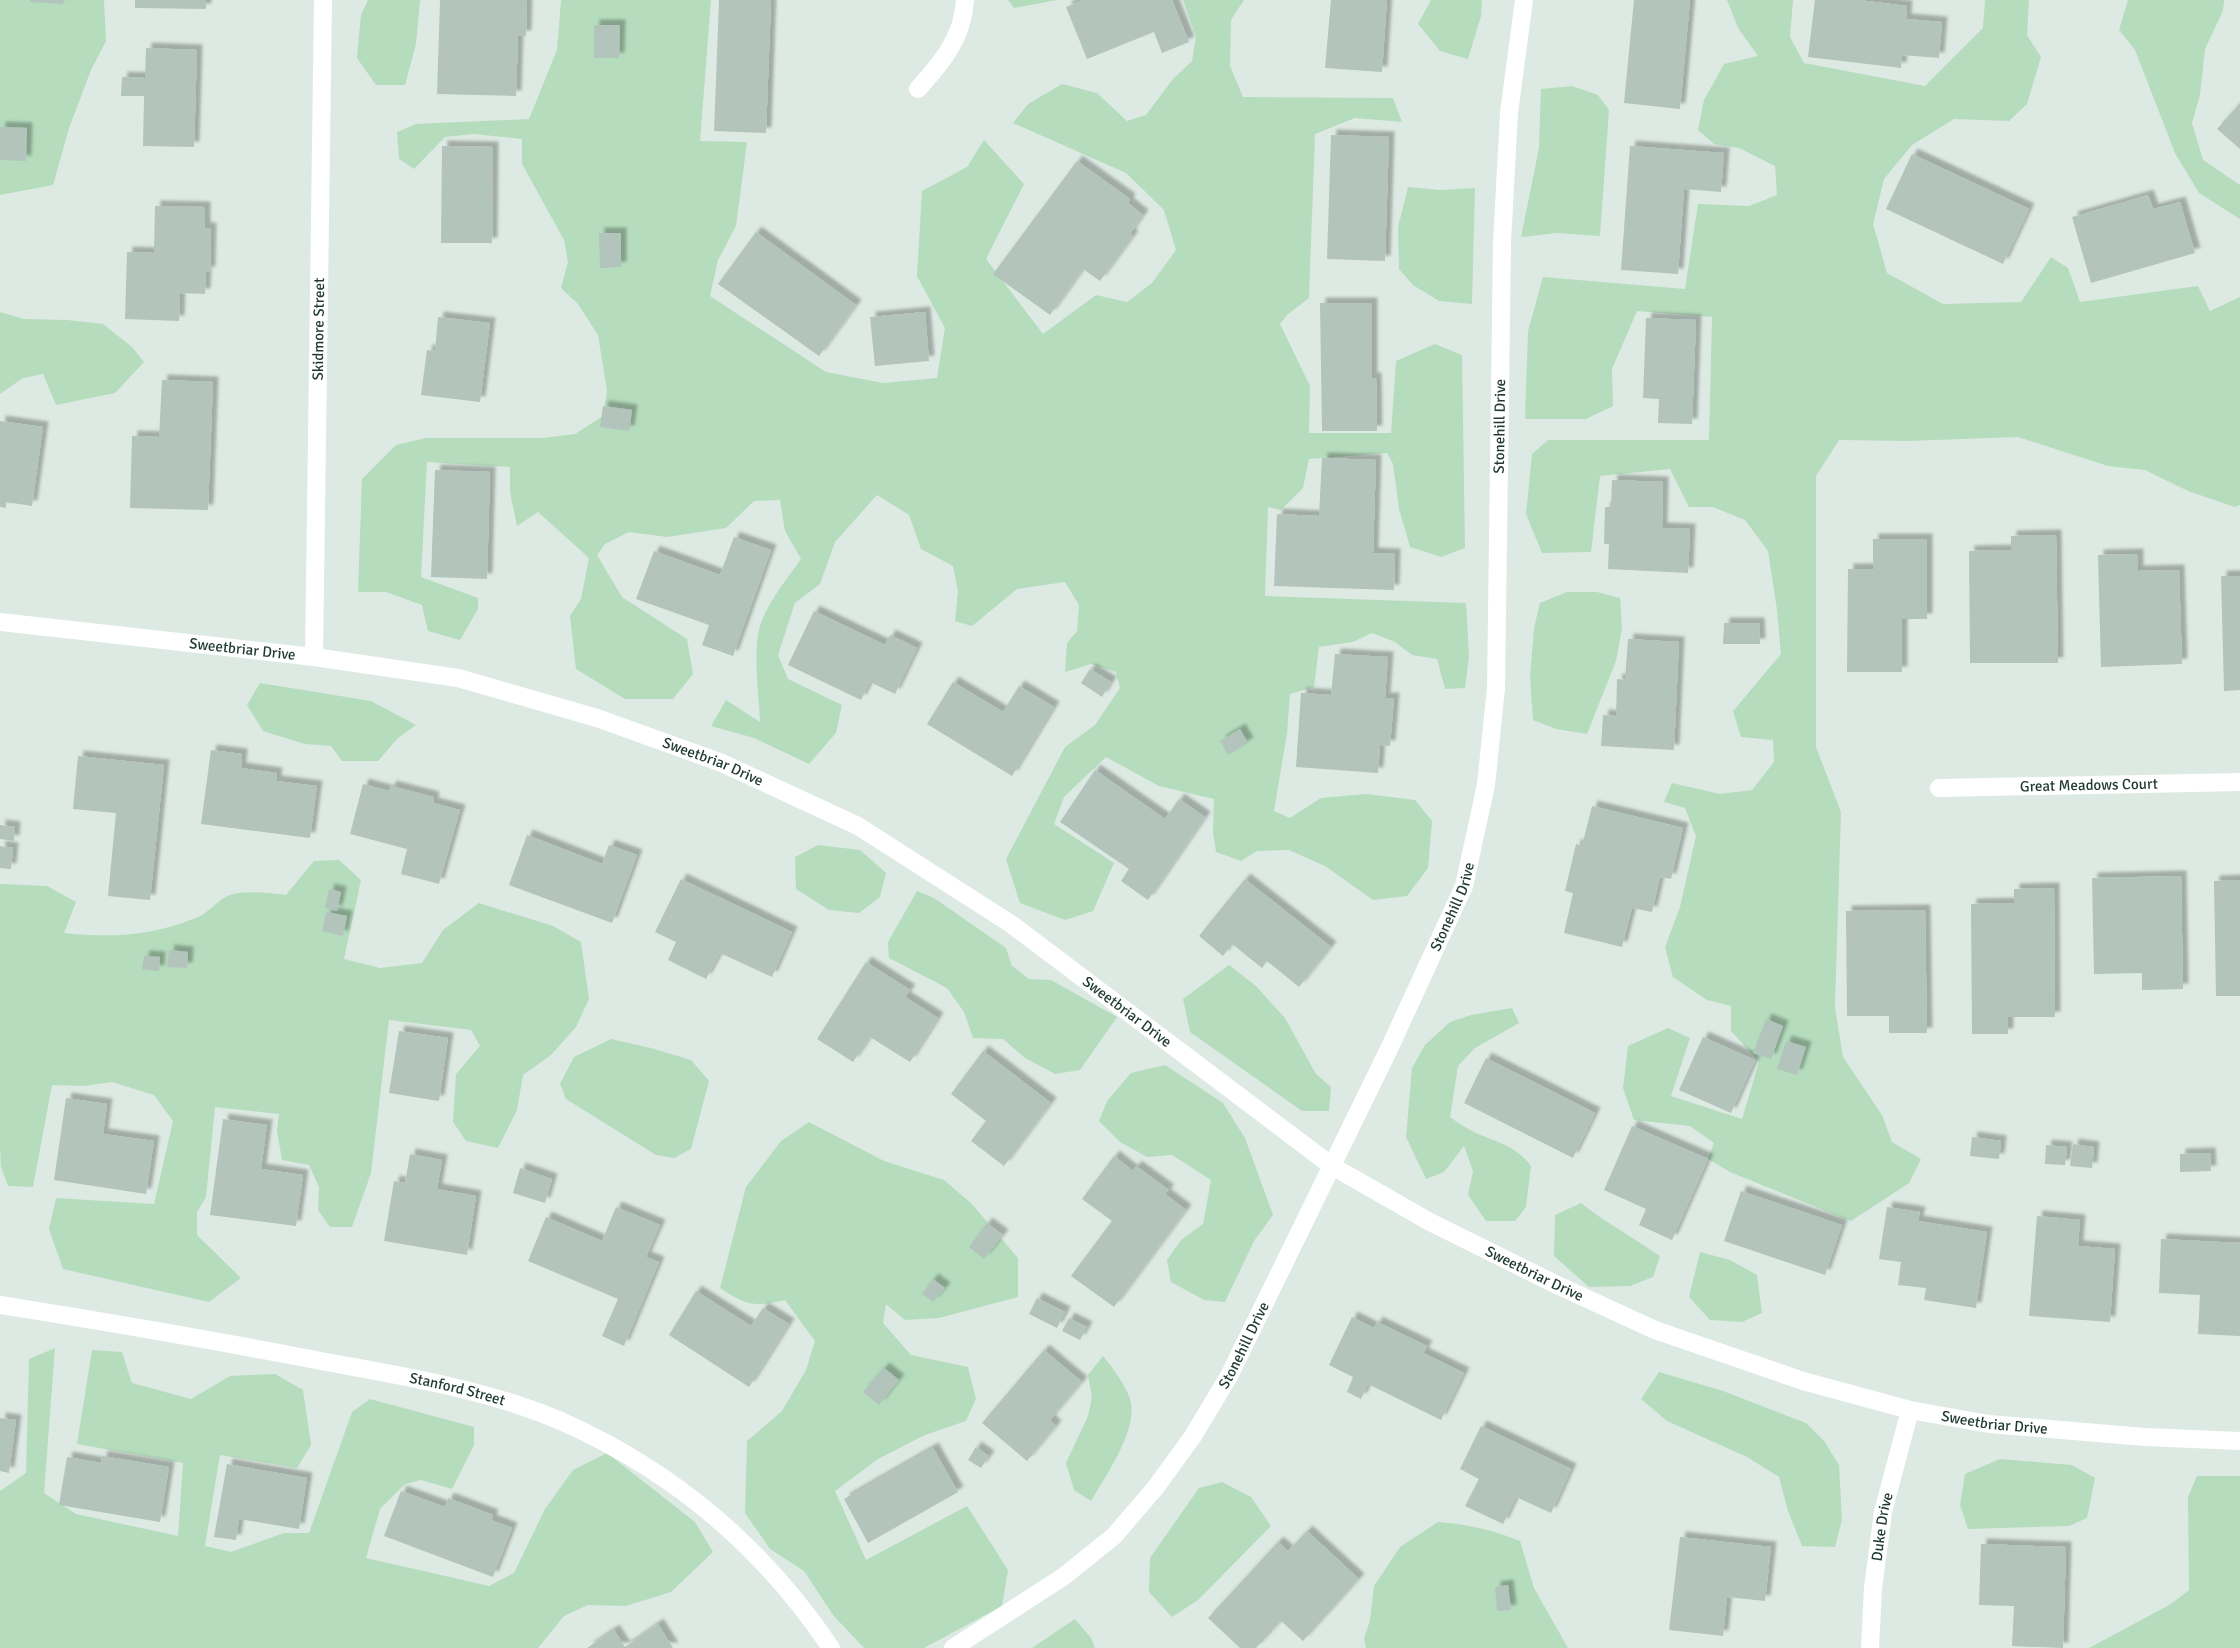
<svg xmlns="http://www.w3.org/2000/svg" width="2240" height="1648" font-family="Signika,sans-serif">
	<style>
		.green { fill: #b5dcbd }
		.building { fill: #b2c4bc; filter: url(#shadow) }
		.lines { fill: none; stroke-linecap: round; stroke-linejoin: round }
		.minor { stroke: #fff; stroke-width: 18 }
		.labels { text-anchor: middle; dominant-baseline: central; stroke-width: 4.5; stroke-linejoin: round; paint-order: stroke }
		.street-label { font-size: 15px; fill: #1f3931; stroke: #edf6f1 }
	</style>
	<defs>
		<filter id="shadow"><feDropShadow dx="5.5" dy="-5.5" stdDeviation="1.5" flood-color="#0004"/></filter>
	</defs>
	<rect width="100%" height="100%" fill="#ddeae3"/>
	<!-- green -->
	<g class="green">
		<polygon points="0,0 104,0 106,41 91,70 69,128 53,185 0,195"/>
		<polygon points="368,0 420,0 416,44 405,85 376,85 357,58 361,15"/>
		<path d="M561,0H711L700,141L747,142L736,226L718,260L710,296L826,372L883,383L937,378L945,328L917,276L922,191L967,167L984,140L1024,184L986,259L1043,334L1096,295L1127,302L1152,283L1176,250L1164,210L1126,173L1013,123L1028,104L1062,84L1097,93L1127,121L1146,115L1173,79L1192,61L1196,36L1183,0H1244L1231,20L1230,66L1243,97L1393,98L1402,122L1355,118L1315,134L1309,298L1287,315L1280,324L1310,386L1309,433H1391L1396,361L1435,344L1462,355L1465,548L1441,557L1410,547L1399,509L1393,464L1387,453L1309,459L1303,488L1281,510L1268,507L1265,596L1466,603L1469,656L1465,688L1445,689L1437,659L1412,655L1395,642L1372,633L1353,642L1319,647L1314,687L1290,694L1287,734L1274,811L1290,818L1321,798L1366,794L1415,800L1432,821L1428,868L1407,896L1373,900L1325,866L1289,850L1257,851L1241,861L1216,852L1213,832L1214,799L1159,786L1106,757L1064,797L1054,824L1114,863L1093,911L1065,920L1020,903L1006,859L1065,747L1095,725L1120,688L1116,672L1091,664L1065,672L1067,643L1077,631L1079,605L1065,582L1017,589L972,626L955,621L958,591L953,566L921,549L909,515L877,495L835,542L820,584L795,603L778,655L788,679L842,705L836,733L809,764L754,738L711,726L726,700L760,722C759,694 752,649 761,623C770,599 787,579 801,559L785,531L780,500L754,501L726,528L667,537L629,532L605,544L597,555L622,597L687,639L693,674L673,699H625L576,669L570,616L581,599L589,558L538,512L517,526L510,492V467L427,462L421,577L478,598V609L460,640L428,631L422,605L386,592H358L362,479L396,445L426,438H543L575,434L603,416L607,391L598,335L578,304L561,288L568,262L564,240L522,164V139L474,134L445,137L414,169L399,159L397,132L416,124L529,119L557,50Z"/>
		<polygon points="1008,0 1057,0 1014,8"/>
		<polygon points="1431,0 1482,0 1481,16 1468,59 1440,51 1418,24"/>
		<polygon points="1727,0 1793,0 1790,37 1804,63 1925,86 1983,28 1985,0 2029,0 2027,35 2041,57 2027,104 2009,121 1954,119 1912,145 1884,179 1873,224 1887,273 1943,304 2021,302 2051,257 2068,268 2080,302 2198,286 2210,311 2240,297 2240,505 2235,507 2188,491 2145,470 2108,466 2018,437 1907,441 1839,440 1816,476 1816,747 1841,812 1835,1007 1843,1057 1882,1115 1892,1142 1921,1159 1909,1183 1851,1221 1730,1172 1708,1159 1714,1143 1690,1126 1634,1120 1623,1088 1628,1046 1668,1028 1690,1038 1671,1096 1742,1119 1759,1062 1731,1031 1731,1006 1707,1000 1673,977 1665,947 1680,907 1696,836 1685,808 1664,802 1672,783 1720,794 1752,790 1774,762 1773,740 1741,737 1733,711 1781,654 1777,610 1768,551 1745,520 1713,507 1689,507 1670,469 1600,476 1591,552 1542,553 1526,514 1532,454 1548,440 1709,440 1712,317 1637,311 1612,369 1613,406 1586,419 1525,419 1528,331 1543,277 1685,289 1698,204 1749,206 1777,195 1775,166 1739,148 1714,144 1698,130 1704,100 1724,64 1758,56 1738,28"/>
		<polygon points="2128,0 2224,0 2223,11 2205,49 2200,95 2192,123 2203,160 2240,185 2240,219 2199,193 2175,153 2135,50 2119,30"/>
		<polygon points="1572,86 1598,95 1609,110 1600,236 1557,233 1521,237 1539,148 1541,89"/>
		<polygon points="1408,187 1440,190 1475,188 1472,304 1439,301 1413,285 1399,269 1398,227"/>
		<polygon points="0,312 24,319 67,320 103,324 132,347 144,362 115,393 56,405 43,374 23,378 0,394"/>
		<polygon points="1567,592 1597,592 1620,598 1622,628 1616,661 1587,734 1556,729 1533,720 1530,677 1534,628 1540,603"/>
		<polygon points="260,683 371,701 416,725 398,738 378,761 342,761 331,746 305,744 263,731 247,705"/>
		<polygon points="818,845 860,850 886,873 880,897 859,913 829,910 796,889 795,857"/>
		<path d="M339,860L361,880L344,959L380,968L422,963L443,930L479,903L553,926L581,942L589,999L576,1027L551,1055L523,1075L517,1110L498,1148L466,1141L453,1122L456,1074L480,1046L471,1030L389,1020L371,1173L352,1227H330L318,1210L319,1187L309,1165L282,1160L277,1131L279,1114L215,1107L206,1197L197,1212V1235L241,1278L209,1302L63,1269L49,1229L56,1198L154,1204L173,1121L154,1095L112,1082L84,1086L52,1085L33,1187L8,1186L1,1167L0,1148V884L47,886L76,902L64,933C110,938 152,936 196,918C209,913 218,899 230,895C245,890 271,893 286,895L314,861Z"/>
		<polygon points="917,891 934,898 1006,948 1012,966 1029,979 1051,980 1117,1017 1080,1070 1055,1074 1025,1058 1003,1039 973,1038 964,1012 947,988 889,958 888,942"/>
		<polygon points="1229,965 1256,986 1285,1018 1316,1074 1331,1087 1329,1111 1302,1111 1190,1032 1183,999"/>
		<path d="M1512,1008L1519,1023L1475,1048L1458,1066L1450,1117C1457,1122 1466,1128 1474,1132C1497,1143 1514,1144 1531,1166L1526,1207L1515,1221H1486L1468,1195L1473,1171L1464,1146L1444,1172L1426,1179L1406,1137L1412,1068L1425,1045L1450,1022L1471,1015Z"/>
		<polygon points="611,1039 651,1048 691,1060 709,1081 691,1149 674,1158 656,1155 566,1099 560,1084 574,1057"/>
		<polygon points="1165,1065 1223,1103 1245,1138 1273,1215 1254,1241 1225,1302 1204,1300 1171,1282 1167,1260 1181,1240 1203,1224 1211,1180 1172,1155 1147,1157 1120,1142 1099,1121 1107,1101 1131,1073"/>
		<path d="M809,1122L884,1161L944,1180L971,1203L1018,1258V1297L939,1318L905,1320L886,1304L883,1323L911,1355L968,1367L976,1399L966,1421L925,1435L878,1459L835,1491L866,1560L967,1506L1008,1570L1002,1606L924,1648H864L833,1615L804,1571L770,1549L745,1513L747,1441L782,1411L806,1370L815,1341L785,1300C754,1307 747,1306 720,1288L746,1187L781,1141Z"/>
		<path d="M1581,1203C1606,1223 1634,1238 1660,1256L1653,1277L1630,1286L1589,1287L1554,1256L1555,1215Z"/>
		<polygon points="1700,1252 1730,1260 1757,1275 1762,1313 1742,1322 1710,1320 1689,1297"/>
		<polygon points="55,1348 44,1493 76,1514 178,1536 183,1463 77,1444 92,1350 122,1352 132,1383 191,1399 230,1376 275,1374 303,1390 311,1445 297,1468 220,1455 205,1546 231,1552 284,1533 309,1533 352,1412 370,1399 474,1427 474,1445 452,1489 421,1480 405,1484 380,1509 366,1558 489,1586 514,1573 545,1509 573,1470 607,1453 695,1522 713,1552 671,1592 626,1606 588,1605 564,1616 538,1648 0,1648 0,1491 26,1473 29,1359"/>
		<path d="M1103,1356C1113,1368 1125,1384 1130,1399C1139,1429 1106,1475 1091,1501L1074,1490L1066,1463L1088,1416L1092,1397L1088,1375Z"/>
		<polygon points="1659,1372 1723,1391 1806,1423 1824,1441 1839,1465 1842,1520 1835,1547 1802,1546 1788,1511 1779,1477 1747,1457 1667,1421 1641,1399"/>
		<polygon points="2000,1459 2072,1465 2095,1478 2087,1518 2069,1526 1968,1529 1960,1505 1965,1474"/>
		<polygon points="2197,1476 2240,1476 2240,1648 2089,1648 2171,1604 2189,1590 2188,1497"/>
		<polygon points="1222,1482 1251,1497 1271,1526 1198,1600 1172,1617 1149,1592 1150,1558 1199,1488"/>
		<path d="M1438,1522C1467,1524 1493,1530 1520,1541L1534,1588L1568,1648H1366L1364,1639L1370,1620L1374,1586L1400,1547Z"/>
		<polygon points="1075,1619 1091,1638 1095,1648 1032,1648"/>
	</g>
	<!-- building -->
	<g class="building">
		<polygon points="30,0 64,0 63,4 30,2"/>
		<polygon points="135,0 206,0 206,9 135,8"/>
		<polygon points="440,0 527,0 526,36 518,36 516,96 437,94"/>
		<polygon points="719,0 771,0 766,133 714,131"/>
		<polygon points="1083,0 1172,0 1189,42 1162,53 1154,32 1087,59 1066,7"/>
		<polygon points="1331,0 1387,0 1382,72 1325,68"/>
		<polygon points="1634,0 1690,0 1680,109 1624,103"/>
		<polygon points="1815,0 1858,0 1907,6 1906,19 1942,22 1939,58 1902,55 1901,68 1808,57"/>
		<polygon points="594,25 620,25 619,58 594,58"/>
		<polygon points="146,48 197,50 194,147 143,146 144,96 121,96 122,77 145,78"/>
		<polygon points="2240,103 2240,149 2217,129"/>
		<polygon points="0,127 27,128 26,161 0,160"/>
		<polygon points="1331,135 1389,137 1385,261 1327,259"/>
		<polygon points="442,146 493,147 492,243 441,243"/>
		<polygon points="1630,146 1724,153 1721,192 1684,189 1678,274 1621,270"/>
		<polygon points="1912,154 2029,209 2003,264 1886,209"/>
		<polygon points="1077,161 1130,199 1128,203 1143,215 1130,234 1133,236 1100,281 1083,269 1050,315 993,274"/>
		<polygon points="2148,195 2153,209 2180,202 2195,253 2091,283 2072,217"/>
		<polygon points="155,206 205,207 205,228 211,228 210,272 206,272 205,294 180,293 179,321 125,319 127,252 154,253"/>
		<polygon points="756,232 856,305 819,356 718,284"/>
		<polygon points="599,233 621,233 621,267 600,268"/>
		<polygon points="1320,303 1372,303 1372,378 1376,378 1377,431 1322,431"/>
		<polygon points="925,312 929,361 875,366 870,317"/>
		<polygon points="438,317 490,323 480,402 421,395 427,350 435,351"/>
		<polygon points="1646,318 1696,320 1692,424 1658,423 1659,399 1643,398"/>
		<polygon points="162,380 213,382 208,510 130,508 132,436 159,437"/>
		<polygon points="603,406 632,410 629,431 600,427"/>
		<polygon points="0,421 43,427 32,506 6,502 6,508 0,507"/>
		<polygon points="1322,458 1376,460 1373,553 1395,554 1394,590 1274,586 1277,514 1319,516"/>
		<polygon points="435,470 490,472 487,579 431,577"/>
		<polygon points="1612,480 1663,482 1662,528 1690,529 1688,573 1608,569 1609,544 1604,544 1605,507 1611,507"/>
		<polygon points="2056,535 2058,663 1970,663 1969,551 2011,550 2011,536"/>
		<polygon points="734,537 771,550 733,656 702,645 709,625 636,599 654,551 720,575"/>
		<polygon points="1873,539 1927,539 1927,619 1902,619 1902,672 1847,672 1848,569 1873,569"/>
		<polygon points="2138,554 2138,571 2179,570 2182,664 2101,667 2098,555"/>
		<polygon points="2221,576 2240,576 2240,690 2224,691"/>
		<polygon points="814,611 885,645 890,635 917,648 895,694 870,682 861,700 788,665"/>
		<polygon points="1724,623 1759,623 1760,644 1723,644"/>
		<polygon points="1628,639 1679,642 1674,750 1601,746 1603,715 1616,716 1617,679 1625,680"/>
		<polygon points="1335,654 1388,657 1385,698 1394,698 1390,746 1380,745 1378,773 1296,767 1301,693 1331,695"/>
		<polygon points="1090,669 1111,682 1102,697 1081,683"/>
		<polygon points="953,682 1003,712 1019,686 1054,707 1012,776 927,724"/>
		<polygon points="1240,729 1248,743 1228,755 1220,741"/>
		<polygon points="211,750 242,754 241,768 277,773 276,781 317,786 310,838 201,824"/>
		<polygon points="78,756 164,765 150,900 108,896 116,813 73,809"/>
		<polygon points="1095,770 1165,819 1179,799 1205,817 1148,900 1121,881 1129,869 1060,822"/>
		<polygon points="363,784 389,791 391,786 434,797 433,803 460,810 439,884 401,874 407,849 350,834"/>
		<polygon points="1592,806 1683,828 1671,879 1660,877 1652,912 1632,908 1622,947 1564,933 1573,893 1565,891 1576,844 1582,846"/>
		<polygon points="0,825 15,827 14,841 0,839"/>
		<polygon points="527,835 602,864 609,845 637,855 612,923 509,885"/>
		<polygon points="0,846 13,848 11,869 0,868"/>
		<polygon points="2181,876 2183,989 2142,990 2142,973 2094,974 2092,878"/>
		<polygon points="681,879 792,932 772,977 720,953 706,979 668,960 676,942 655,932"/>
		<polygon points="1245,879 1331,947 1299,987 1267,961 1262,968 1232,944 1223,956 1199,936"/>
		<polygon points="2240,880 2240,996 2216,996 2214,881"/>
		<polygon points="2054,888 2055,1017 2008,1017 2008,1034 1972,1034 1971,904 2014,903 2014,889"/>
		<polygon points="329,889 341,892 337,911 325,908"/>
		<polygon points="1925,910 1927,1033 1889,1033 1889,1016 1847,1016 1846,911"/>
		<polygon points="326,912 347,916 343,936 322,931"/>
		<polygon points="169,950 188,952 187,968 167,967"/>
		<polygon points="144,956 160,957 159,971 142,969"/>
		<polygon points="866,962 910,990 905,997 938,1018 910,1062 870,1037 853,1062 817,1039"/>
		<polygon points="1766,1019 1783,1026 1771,1059 1753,1053"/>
		<polygon points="399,1031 448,1038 439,1101 389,1093"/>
		<polygon points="1703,1037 1755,1060 1731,1113 1679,1090"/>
		<polygon points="1786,1041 1806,1047 1797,1075 1777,1069"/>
		<polygon points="983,1051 1051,1103 1004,1166 971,1141 986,1121 951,1094"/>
		<polygon points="1486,1058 1595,1113 1573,1158 1464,1103"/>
		<polygon points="66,1098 107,1104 103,1134 154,1141 146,1194 54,1180"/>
		<polygon points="223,1119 267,1125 261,1169 303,1175 296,1226 210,1215"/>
		<polygon points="1632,1126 1708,1159 1672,1240 1639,1225 1646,1209 1604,1190"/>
		<polygon points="1972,1137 2001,1141 1999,1159 1970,1156"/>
		<polygon points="2073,1144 2094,1147 2092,1168 2070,1166"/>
		<polygon points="2046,1145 2067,1147 2065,1165 2045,1164"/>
		<polygon points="2210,1153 2211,1171 2180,1172 2180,1154"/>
		<polygon points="410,1154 442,1160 437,1189 476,1196 467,1255 384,1241 394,1181 405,1183"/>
		<polygon points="1114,1156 1133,1171 1136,1166 1169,1190 1165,1194 1186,1210 1114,1307 1071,1276 1112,1221 1082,1199"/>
		<polygon points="520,1168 552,1179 545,1203 513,1193"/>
		<polygon points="1741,1191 1842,1225 1825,1275 1724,1241"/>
		<polygon points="616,1207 660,1225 646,1257 659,1262 624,1346 602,1336 618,1299 528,1261 546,1217 602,1241"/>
		<polygon points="1887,1207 1920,1212 1918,1221 1987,1232 1976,1308 1924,1300 1926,1288 1898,1285 1901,1262 1879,1259"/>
		<polygon points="2037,1216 2080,1220 2078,1246 2115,1249 2110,1322 2029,1316"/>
		<polygon points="987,1223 1003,1235 984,1259 969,1247"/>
		<polygon points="2161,1239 2240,1243 2240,1336 2198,1334 2200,1295 2159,1293"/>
		<polygon points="933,1279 945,1288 933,1302 922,1294"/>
		<polygon points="696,1291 751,1326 763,1308 789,1324 749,1387 669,1335"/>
		<polygon points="1037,1298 1065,1312 1057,1328 1029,1314"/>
		<polygon points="1352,1317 1374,1328 1377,1322 1427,1346 1423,1353 1464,1373 1441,1420 1368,1384 1361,1399 1347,1392 1353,1377 1329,1365"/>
		<polygon points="1069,1318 1087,1327 1080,1340 1062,1331"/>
		<polygon points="1044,1350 1082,1382 1050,1420 1056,1426 1027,1461 982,1423"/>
		<polygon points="884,1368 899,1380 879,1405 863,1392"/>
		<polygon points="0,1418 16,1420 9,1473 0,1471"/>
		<polygon points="1481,1426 1571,1469 1551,1513 1516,1497 1503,1524 1465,1506 1479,1479 1460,1469"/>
		<polygon points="976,1447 989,1456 981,1468 968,1460"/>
		<polygon points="933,1448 958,1492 868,1543 844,1499"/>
		<polygon points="102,1456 169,1467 160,1522 59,1505 67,1457 101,1463"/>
		<polygon points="227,1464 307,1478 299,1529 239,1519 236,1540 214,1537"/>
		<polygon points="401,1491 445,1507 448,1498 493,1515 491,1520 512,1528 493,1577 384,1536"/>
		<polygon points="1307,1531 1359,1579 1303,1641 1281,1621 1256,1648 1240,1648 1208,1618 1278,1542 1288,1551"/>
		<polygon points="1680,1537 1771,1547 1765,1601 1727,1597 1723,1636 1669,1630"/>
		<polygon points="1981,1544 2066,1547 2063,1648 2012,1646 2014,1606 1979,1605"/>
		<polygon points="1508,1585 1511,1610 1497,1611 1495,1587"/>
		<polygon points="658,1624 673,1648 587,1648 614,1630 625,1647"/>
	</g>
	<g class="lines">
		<!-- minor -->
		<g class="minor">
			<path d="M918,89C942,62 963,38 965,0"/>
			<path id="s1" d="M0,622L314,657L458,678L597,718L722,763L858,826L1011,924L1332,1166L1430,1222L1555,1284L1655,1330L1803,1381L1910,1410L1989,1424L2145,1437L2240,1441"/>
			<path id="s2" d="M314,657L323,0"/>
			<path id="s3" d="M1939,788L2240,782"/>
			<path id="s4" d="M0,1305C100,1321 200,1338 300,1357C387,1374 480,1386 563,1422C673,1471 764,1548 831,1648"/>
			<path id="s5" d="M953,1648L1063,1577L1114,1536L1156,1487L1193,1436L1229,1376L1389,1049L1464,886L1486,785L1496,688L1502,242L1509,113L1524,0"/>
			<path id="s6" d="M1870,1648L1873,1588L1883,1512L1910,1410"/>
		</g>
	</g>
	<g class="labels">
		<!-- street labels -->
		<g class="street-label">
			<text stroke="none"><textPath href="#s2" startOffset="328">Skidmore Street</textPath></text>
			<text stroke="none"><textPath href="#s5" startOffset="1400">Stonehill Drive</textPath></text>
			<text stroke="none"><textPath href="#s1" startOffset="244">Sweetbriar Drive</textPath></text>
			<text stroke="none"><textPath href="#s1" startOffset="730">Sweetbriar Drive</textPath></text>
			<text stroke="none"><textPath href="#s3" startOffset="150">Great Meadows Court</textPath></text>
			<text stroke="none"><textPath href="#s5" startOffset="914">Stonehill Drive</textPath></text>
			<text stroke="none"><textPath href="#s1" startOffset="1216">Sweetbriar Drive</textPath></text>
			<text stroke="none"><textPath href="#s1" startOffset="1702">Sweetbriar Drive</textPath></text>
			<text stroke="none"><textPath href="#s5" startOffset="428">Stonehill Drive</textPath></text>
			<text stroke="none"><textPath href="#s4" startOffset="465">Stanford Street</textPath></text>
			<text stroke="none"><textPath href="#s1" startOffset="2188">Sweetbriar Drive</textPath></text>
			<text stroke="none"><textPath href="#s6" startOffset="122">Duke Drive</textPath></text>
		</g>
	</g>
</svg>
